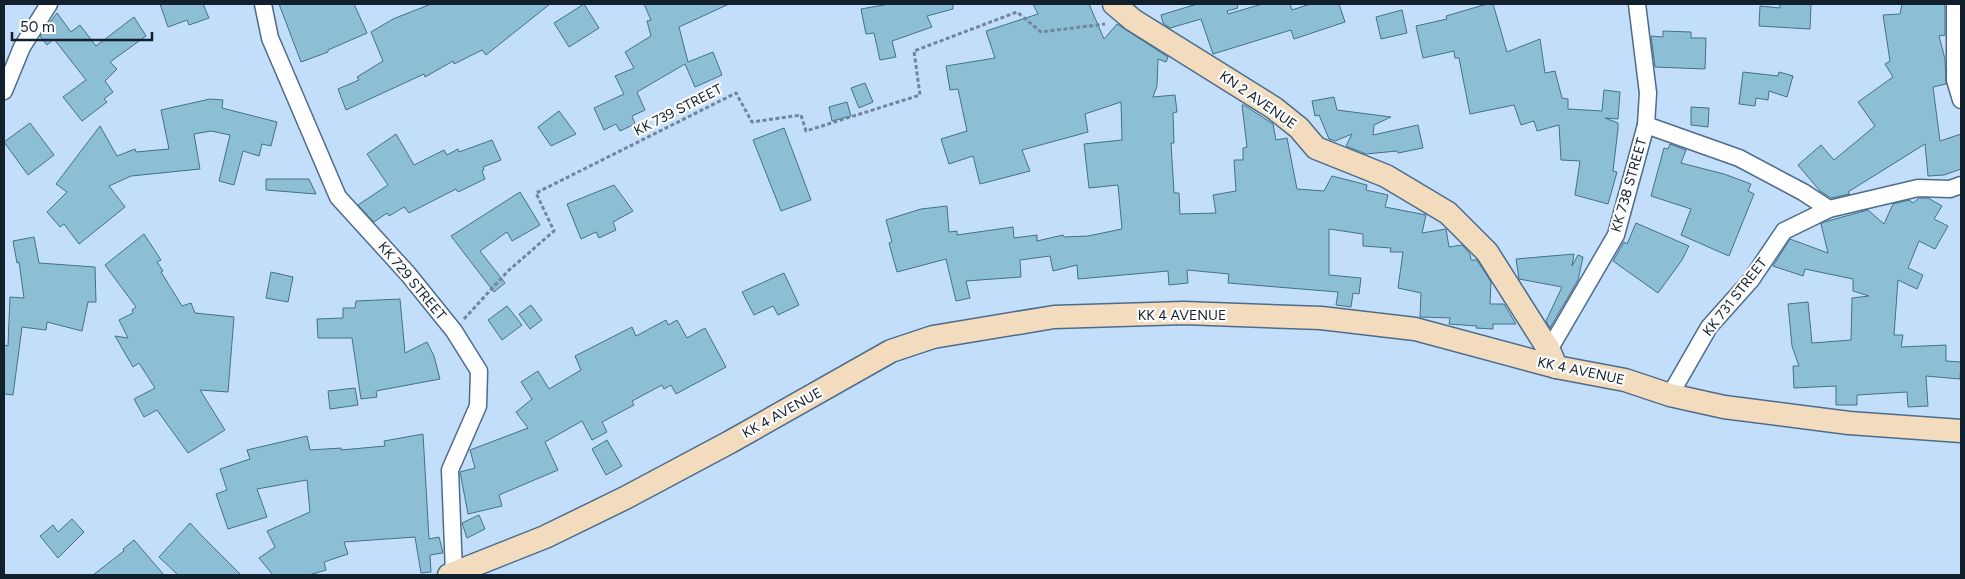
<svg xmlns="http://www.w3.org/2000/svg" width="1965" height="579" font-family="Figtree,sans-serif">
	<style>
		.building { fill: #8cbed5; stroke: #437287 }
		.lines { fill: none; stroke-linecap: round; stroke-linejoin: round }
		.street-casing { stroke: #4d6c8b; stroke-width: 19 }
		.secondary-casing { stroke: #4d6c8b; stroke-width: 25 }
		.path { stroke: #71869c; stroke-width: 3; stroke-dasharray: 4 2.5; stroke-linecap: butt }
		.street { stroke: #fff; stroke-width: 16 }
		.secondary { stroke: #f2dcbd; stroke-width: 22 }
		.labels { text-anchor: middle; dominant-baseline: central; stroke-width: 4.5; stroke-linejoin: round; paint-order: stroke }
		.street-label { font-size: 14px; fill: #121f2c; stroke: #fcfcfc }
	</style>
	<rect width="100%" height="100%" fill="#c2defb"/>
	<!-- building -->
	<g class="building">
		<polygon points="160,4 203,4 209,18 189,25 187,20 168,27"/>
		<polygon points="279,4 354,4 367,33 328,50 328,52 301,62"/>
		<polygon points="431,4 550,4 486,55 482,50 454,64 453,61 425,77 424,74 346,110 338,89 359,80 357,77 383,61 371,32 393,19"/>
		<polygon points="584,4 599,28 569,47 554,23"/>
		<polygon points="644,4 729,4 679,27 688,62 713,52 722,75 695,87 685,64 637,92 645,110 632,116 635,124 620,131 616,124 604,130 594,108 624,94 615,76 634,68 625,52 651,36 647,21 651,20"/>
		<polygon points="889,4 953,4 953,9 927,16 932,27 892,41 896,57 880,60 874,33 866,34 861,9"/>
		<polygon points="1033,4 1089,4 1104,39 1117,24 1168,57 1166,62 1158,59 1157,86 1153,97 1175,95 1177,112 1173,113 1174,143 1171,143 1174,193 1179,193 1180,214 1216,213 1213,195 1236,191 1234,160 1243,160 1243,148 1247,147 1242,105 1244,105 1273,124 1276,140 1287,138 1297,189 1324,191 1332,176 1367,185 1366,190 1388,195 1385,207 1426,215 1422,233 1446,229 1449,247 1462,245 1470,254 1471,260 1477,260 1491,282 1490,304 1504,304 1516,324 1493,324 1493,329 1476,328 1477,326 1449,324 1450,318 1420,317 1421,293 1398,288 1403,252 1390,252 1391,248 1363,246 1363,234 1329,229 1329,275 1361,278 1359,294 1353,293 1351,307 1336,305 1338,292 1228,283 1229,274 1187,270 1188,283 1169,285 1168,271 1078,279 1077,265 1053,271 1050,256 1020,260 1021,277 966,281 970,298 956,301 946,259 897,272 889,243 892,242 886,220 921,209 947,206 949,232 957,231 957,235 1013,227 1014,238 1037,235 1037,241 1063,235 1064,237 1088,236 1122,229 1118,185 1089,188 1084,144 1122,140 1121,102 1085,114 1088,132 1022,150 1030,171 980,184 973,156 949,164 941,139 967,131 958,89 950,90 946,66 995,58 986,31 1038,14"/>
		<polygon points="1197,4 1237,4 1238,8 1227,11 1228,14 1262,4 1290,4 1292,10 1310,4 1339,4 1345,22 1294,39 1291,30 1213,54 1201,19 1170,28 1163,23 1161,15"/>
		<polygon points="1487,4 1493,4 1507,52 1540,39 1545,73 1555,71 1562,98 1568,99 1568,109 1602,111 1604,90 1620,92 1618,119 1605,118 1618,123 1618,129 1613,171 1617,172 1608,204 1575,195 1580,161 1561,160 1559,125 1537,131 1534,121 1521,125 1514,105 1470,114 1459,58 1455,58 1454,51 1423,58 1416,26 1447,19 1446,16"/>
		<polygon points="1780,4 1811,4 1810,29 1759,26 1760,6 1780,8"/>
		<polygon points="1902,4 1945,4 1945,35 1939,36 1945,59 1946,84 1933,87 1940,141 1961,134 1961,169 1944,175 1928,176 1925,144 1848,192 1850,194 1831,198 1820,191 1798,165 1821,145 1834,160 1875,126 1858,102 1893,77 1885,64 1890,61 1883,15 1900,14"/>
		<polygon points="1402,10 1407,33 1381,39 1376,17"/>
		<polygon points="57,13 71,32 80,25 96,46 134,17 146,36 110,62 117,69 105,81 113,92 104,99 107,102 82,121 63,97 86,80 54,39 47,45 40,36"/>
		<polygon points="1663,31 1691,32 1691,38 1706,38 1705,69 1655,67 1651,36 1663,37"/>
		<polygon points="1743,72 1778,76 1779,72 1793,76 1787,97 1769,91 1768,100 1756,98 1755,106 1739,104"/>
		<polygon points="865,83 873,102 859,108 851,88"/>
		<polygon points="1334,97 1337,110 1391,117 1374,125 1373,135 1418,125 1423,148 1398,153 1397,151 1366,154 1346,146 1352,134 1335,141 1329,139 1319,115 1315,116 1312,101"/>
		<polygon points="210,99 223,100 222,108 277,122 271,146 262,144 259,156 243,151 234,185 219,181 230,135 211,131 194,134 200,169 131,176 109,186 125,207 79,244 64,224 60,227 47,212 67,192 56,184 100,126 117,156 135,149 136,152 169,149 161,110"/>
		<polygon points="847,102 851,116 832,121 829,107"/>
		<polygon points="1691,107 1709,108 1708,127 1691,125"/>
		<polygon points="559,111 576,134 551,146 538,127"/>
		<polygon points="30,123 54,155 28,175 4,142"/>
		<polygon points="784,128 811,200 781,211 753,140"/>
		<polygon points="396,134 414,165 444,150 447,155 458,149 459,152 492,140 501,160 483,167 484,170 482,171 485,179 458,192 456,189 409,213 404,207 389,216 387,213 374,222 358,205 388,185 367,154"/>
		<polygon points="1670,144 1686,150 1681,163 1724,174 1751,184 1748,191 1754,194 1729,256 1681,235 1691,209 1651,196 1664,148 1668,149"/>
		<polygon points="266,179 309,179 316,194 266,190"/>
		<polygon points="614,185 633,211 613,222 616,230 599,238 596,232 581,239 567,204"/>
		<polygon points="520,192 540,225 512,241 507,232 480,251 505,283 494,292 451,236"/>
		<polygon points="1919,198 1928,198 1942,206 1934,219 1948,226 1935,249 1919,241 1908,268 1923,275 1917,289 1898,280 1894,335 1903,335 1901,347 1946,345 1946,361 1961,362 1960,379 1926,376 1928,406 1908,407 1907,392 1857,395 1857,405 1836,405 1836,386 1794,388 1793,366 1799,366 1792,346 1788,304 1808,302 1812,343 1851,340 1852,298 1869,296 1853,291 1853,279 1805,269 1803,276 1773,266 1790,239 1828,253 1821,224 1824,222 1868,210 1884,224 1893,204 1909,200 1913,203"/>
		<polygon points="1636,223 1689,246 1682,260 1658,293 1613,261 1624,242 1627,244"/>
		<polygon points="144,234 161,260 157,262 163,271 161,272 182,306 191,303 195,313 234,317 228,392 200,390 225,430 188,453 157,410 144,417 134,399 155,388 139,363 133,367 115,336 128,338 119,320 133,313 132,310 136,307 105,265"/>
		<polygon points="34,237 39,263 95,267 96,302 88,302 82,331 47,322 46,330 22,327 13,395 4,394 4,345 8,346 10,297 24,298 19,262 17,263 13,241"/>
		<polygon points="1574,254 1572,266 1578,255 1583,257 1578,280 1550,328 1546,321 1562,287 1519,279 1516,259"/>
		<polygon points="271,272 293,277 288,302 266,298"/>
		<polygon points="784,273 799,305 778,315 773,306 754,315 742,292"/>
		<polygon points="400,299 405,353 427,342 434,356 440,379 376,391 377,397 361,399 352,338 318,338 317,319 343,318 343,308 355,308 356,301"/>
		<polygon points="531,305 542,320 530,329 519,314"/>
		<polygon points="507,306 522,325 502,340 488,320"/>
		<polygon points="666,320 668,325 677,320 687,338 705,328 726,367 676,394 671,385 664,389 662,385 632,401 634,405 602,422 607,432 592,440 582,421 545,442 558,470 499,495 502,506 468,514 460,472 475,468 470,450 528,428 516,412 532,399 521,382 538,371 549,389 581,370 575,356 632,327 636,336"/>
		<polygon points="355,388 358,405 330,409 328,391"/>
		<polygon points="423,434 429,539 439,537 443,553 430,555 431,572 421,573 415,537 344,542 348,554 324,562 326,570 309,575 273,575 259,558 275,547 267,531 310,512 307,480 257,489 267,517 228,529 216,494 227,490 220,469 250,459 247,450 307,436 310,450 341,448 341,450 385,446 384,441"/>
		<polygon points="607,440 622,466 606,475 592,449"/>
		<polygon points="479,515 485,529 467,538 462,523"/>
		<polygon points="72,519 84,532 58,558 40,536 53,525 58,532"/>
		<polygon points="190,523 203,537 241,575 178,575 159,557"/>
		<polygon points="134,540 164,575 93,575 124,551 123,549"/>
	</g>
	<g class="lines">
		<defs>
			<g id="street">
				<polyline points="263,4 270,38 338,197 408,274 454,331 479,371 478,406 450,470 454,573"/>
				<polyline points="1955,4 1955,80 1961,100"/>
				<polyline points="4,91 22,47 49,4"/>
				<polyline points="1646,125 1739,158 1803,192 1829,209"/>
				<polyline points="1549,350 1616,235 1646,125 1648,93 1637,4"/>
				<polyline points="1670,395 1709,327 1751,280 1784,231 1829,209 1918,188 1950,189 1961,185"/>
			</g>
			<g id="secondary">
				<polyline points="1114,4 1133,20 1274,108 1299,128 1316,148 1386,176 1448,213 1487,252 1549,350 1556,367"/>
				<polyline points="449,575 545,537 625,498 730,442 891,351 933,337 1054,317 1184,313 1321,318 1415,329 1556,367 1625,380 1670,395 1724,407 1849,423 1961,431"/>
			</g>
		</defs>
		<!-- street casing -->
		<use href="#street" class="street-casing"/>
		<!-- secondary casing -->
		<use href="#secondary" class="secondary-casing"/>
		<!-- path -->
		<polyline class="path" points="464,319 508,271 554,231 536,193 736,93 752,122 801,115 806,131 920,95 914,51 1017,12 1041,32 1105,24"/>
		<!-- street -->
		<use href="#street" class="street"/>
		<!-- secondary -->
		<use href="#secondary" class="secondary"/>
	</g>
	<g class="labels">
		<!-- street labels -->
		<g class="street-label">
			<text transform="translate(1258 100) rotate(35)">KN 2 AVENUE</text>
			<text transform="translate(678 110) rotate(-27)">KK 739 STREET</text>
			<text transform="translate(1629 185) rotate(-74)">KK 738 STREET</text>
			<text transform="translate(412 281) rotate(50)">KK 729 STREET</text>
			<text transform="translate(1735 297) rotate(-52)">KK 731 STREET</text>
			<text x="1182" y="315">KK 4 AVENUE</text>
			<text transform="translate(1581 371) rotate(12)">KK 4 AVENUE</text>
			<text transform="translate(782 413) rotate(-29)">KK 4 AVENUE</text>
		</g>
	</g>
	<!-- border -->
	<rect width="1965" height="579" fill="none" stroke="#121f2c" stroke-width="10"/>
	<!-- scale -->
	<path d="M12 32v8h140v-8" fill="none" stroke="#121f2c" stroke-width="2.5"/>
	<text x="20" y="32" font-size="15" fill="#121f2c" stroke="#fcfcfc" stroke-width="4" paint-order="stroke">50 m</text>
</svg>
